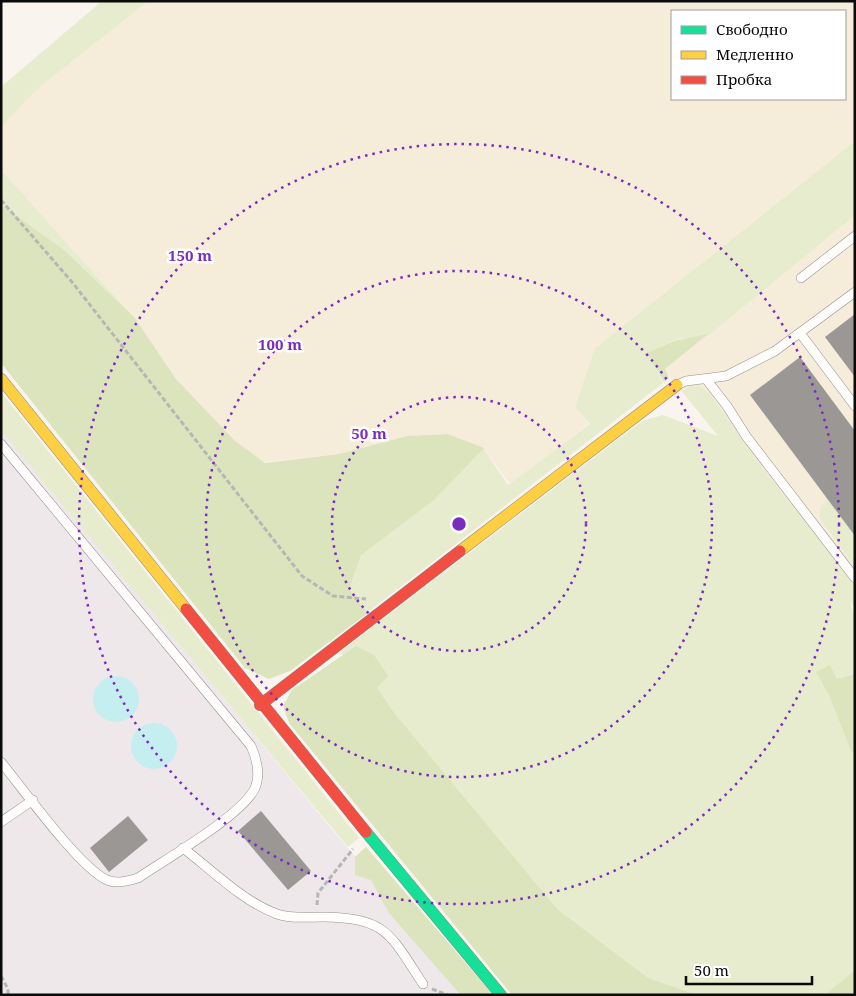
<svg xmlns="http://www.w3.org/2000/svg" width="856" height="996" font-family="'Noto Serif',serif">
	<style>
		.industrial { fill: #eee8eb }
		.farmland { fill: #f5ecda; fill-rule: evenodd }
		.green { fill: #e8ecce }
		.forest { fill: #dbe4bc }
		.water { fill: #c5eef1 }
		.building { fill: #9b9794 }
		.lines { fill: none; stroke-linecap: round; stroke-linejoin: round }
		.lane-casing { stroke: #928f8c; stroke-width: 10 }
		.fast-casing { stroke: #888683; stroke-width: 12 }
		.slow-casing { stroke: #888683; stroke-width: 12 }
		.jam-casing { stroke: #888683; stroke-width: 12 }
		.path { stroke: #b7b6b5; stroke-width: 3; stroke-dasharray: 5 2.5; stroke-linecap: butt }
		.lane { stroke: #fefdfc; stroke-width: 9 }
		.fast { stroke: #16e098; stroke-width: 11 }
		.slow { stroke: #ffcf43; stroke-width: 11 }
		.jam { stroke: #f24e42; stroke-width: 11 }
		.ring { fill: none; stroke: #7b2cbf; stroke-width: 2.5; stroke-dasharray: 2.5 5 }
		.centre { fill: #7b2cbf; stroke: #fff; stroke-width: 2.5 }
		.ring-label { font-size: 15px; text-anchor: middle; font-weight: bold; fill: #7b2cbf; stroke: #fff; stroke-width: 5; stroke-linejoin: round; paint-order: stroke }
	</style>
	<rect width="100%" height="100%" fill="#f9f4ed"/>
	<!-- industrial -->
	<polygon class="industrial" points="1,429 345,845 476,995 1,995"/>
	<!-- farmland -->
	<g class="farmland">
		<path d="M146,1H855V141L597,346L575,406L589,424L510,484L483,448L448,434L406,436L339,454L265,462L234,442L177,380L133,317L29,203L1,169V126L36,88ZM672,11H845V99H672Z"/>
		<polygon points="855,214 855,601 664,370"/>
	</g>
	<!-- green -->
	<g class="green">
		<polygon points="102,1 148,1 37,89 1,127 1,87"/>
		<polygon points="855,141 855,215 709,335 675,340 648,353 663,383 368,612 348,588 361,553 483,448 508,485 590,424 575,407 595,348"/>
		<polygon points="1,170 133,317 1,206"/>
		<polygon points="692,385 700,386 710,394 764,470 855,584 855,607 850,602 855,618 855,977 832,995 677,995 648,981 554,910 340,652 642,421 663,415 718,436 682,391"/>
		<polygon points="1,392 359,838 348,847 1,431"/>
		<polygon points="828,500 855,536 855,567 819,517 821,506"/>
	</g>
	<!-- forest -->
	<g class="forest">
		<polygon points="1,205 64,250 134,317 176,379 234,440 265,463 339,454 407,436 448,434 484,448 434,500 361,555 349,589 368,613 290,671 269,679 245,668 1,363"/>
		<polygon points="708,334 665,369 669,378 664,382 647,353 674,341"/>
		<polygon points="356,646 374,655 388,676 377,688 395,714 557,909 648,978 697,995 512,995 289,723 283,706 292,690"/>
		<polygon points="830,665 837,679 855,674 855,752 852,753 829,695 816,672"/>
		<polygon points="366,847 493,995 462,995 459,993 389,913 371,880 355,875 355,857"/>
		<polygon points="855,970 855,995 825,995"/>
	</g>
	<!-- water -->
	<g class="water">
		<circle cx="116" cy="699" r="23"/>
		<circle cx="154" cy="746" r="23"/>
	</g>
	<!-- building -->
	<g class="building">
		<polygon points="855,314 855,377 825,337"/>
		<polygon points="800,357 855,431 855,536 750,395"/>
		<polygon points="261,811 311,871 288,890 238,831"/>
		<polygon points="128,816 148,840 109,872 90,848"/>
	</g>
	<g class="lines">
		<defs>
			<g id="lane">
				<polyline points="801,278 855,236"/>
				<polyline points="800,333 855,406"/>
				<polyline points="706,379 727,406 746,436 855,578"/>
				<polyline points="677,385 686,381 726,376 775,351 855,292"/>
				<path d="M1,444L251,746C257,759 261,777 254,790C239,817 166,859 138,878C128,881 117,884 107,880C79,867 23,789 1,762"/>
				<polyline points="1,822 33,800"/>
				<path d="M183,848C212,870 242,901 277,914C291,919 308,917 323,917C387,918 390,934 423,984"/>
			</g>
			<polyline id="fast" points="366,832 501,995"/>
			<g id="slow">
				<polyline points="1,379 186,609"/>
				<polyline points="460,551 677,385"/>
			</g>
			<g id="jam">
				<polyline points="186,609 366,832"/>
				<polyline points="260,705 460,551"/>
			</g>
		</defs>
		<!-- lane casing -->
		<use href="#lane" class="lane-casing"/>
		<!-- fast casing -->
		<use href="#fast" class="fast-casing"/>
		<!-- slow casing -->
		<use href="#slow" class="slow-casing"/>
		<!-- jam casing -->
		<use href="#jam" class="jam-casing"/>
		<!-- path -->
		<g class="path">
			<polyline points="1,200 72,282 302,576 333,596 366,599"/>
			<polyline points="317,905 318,893 353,849"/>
			<polyline points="1,976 8,989 8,995"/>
			<polyline points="432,989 448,995"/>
		</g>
		<!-- lane -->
		<use href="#lane" class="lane"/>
		<!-- fast -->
		<use href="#fast" class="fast"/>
		<!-- slow -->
		<use href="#slow" class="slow"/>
		<!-- jam -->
		<use href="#jam" class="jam"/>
	</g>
	<!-- distance rings -->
	<g class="ring">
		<circle cx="459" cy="524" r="127"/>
		<circle cx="459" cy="524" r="253"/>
		<circle cx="459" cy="524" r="380"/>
	</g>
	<circle cx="459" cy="524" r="8" class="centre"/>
	<g class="ring-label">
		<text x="190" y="261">150 m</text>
		<text x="280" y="350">100 m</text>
		<text x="369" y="439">50 m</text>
	</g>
	<!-- border -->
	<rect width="856" height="996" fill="none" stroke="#0a0a0a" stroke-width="5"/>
	<!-- legend -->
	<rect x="671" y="10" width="175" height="90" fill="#ffffff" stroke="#9d9d9d"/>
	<rect x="681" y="26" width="25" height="8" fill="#16e098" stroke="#9d9d9d"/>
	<text x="716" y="35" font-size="15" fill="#0a0a0a">Свободно</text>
	<rect x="681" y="51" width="25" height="8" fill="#ffcf43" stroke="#9d9d9d"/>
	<text x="716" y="60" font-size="15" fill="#0a0a0a">Медленно</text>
	<rect x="681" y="76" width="25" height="8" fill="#f24e42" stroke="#9d9d9d"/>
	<text x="716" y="85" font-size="15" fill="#0a0a0a">Пробка</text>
	<!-- scale -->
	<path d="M686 976v8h126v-8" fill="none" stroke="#0a0a0a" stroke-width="2.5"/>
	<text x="694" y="976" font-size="15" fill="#0a0a0a" stroke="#ffffff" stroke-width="4" paint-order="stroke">50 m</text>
</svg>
